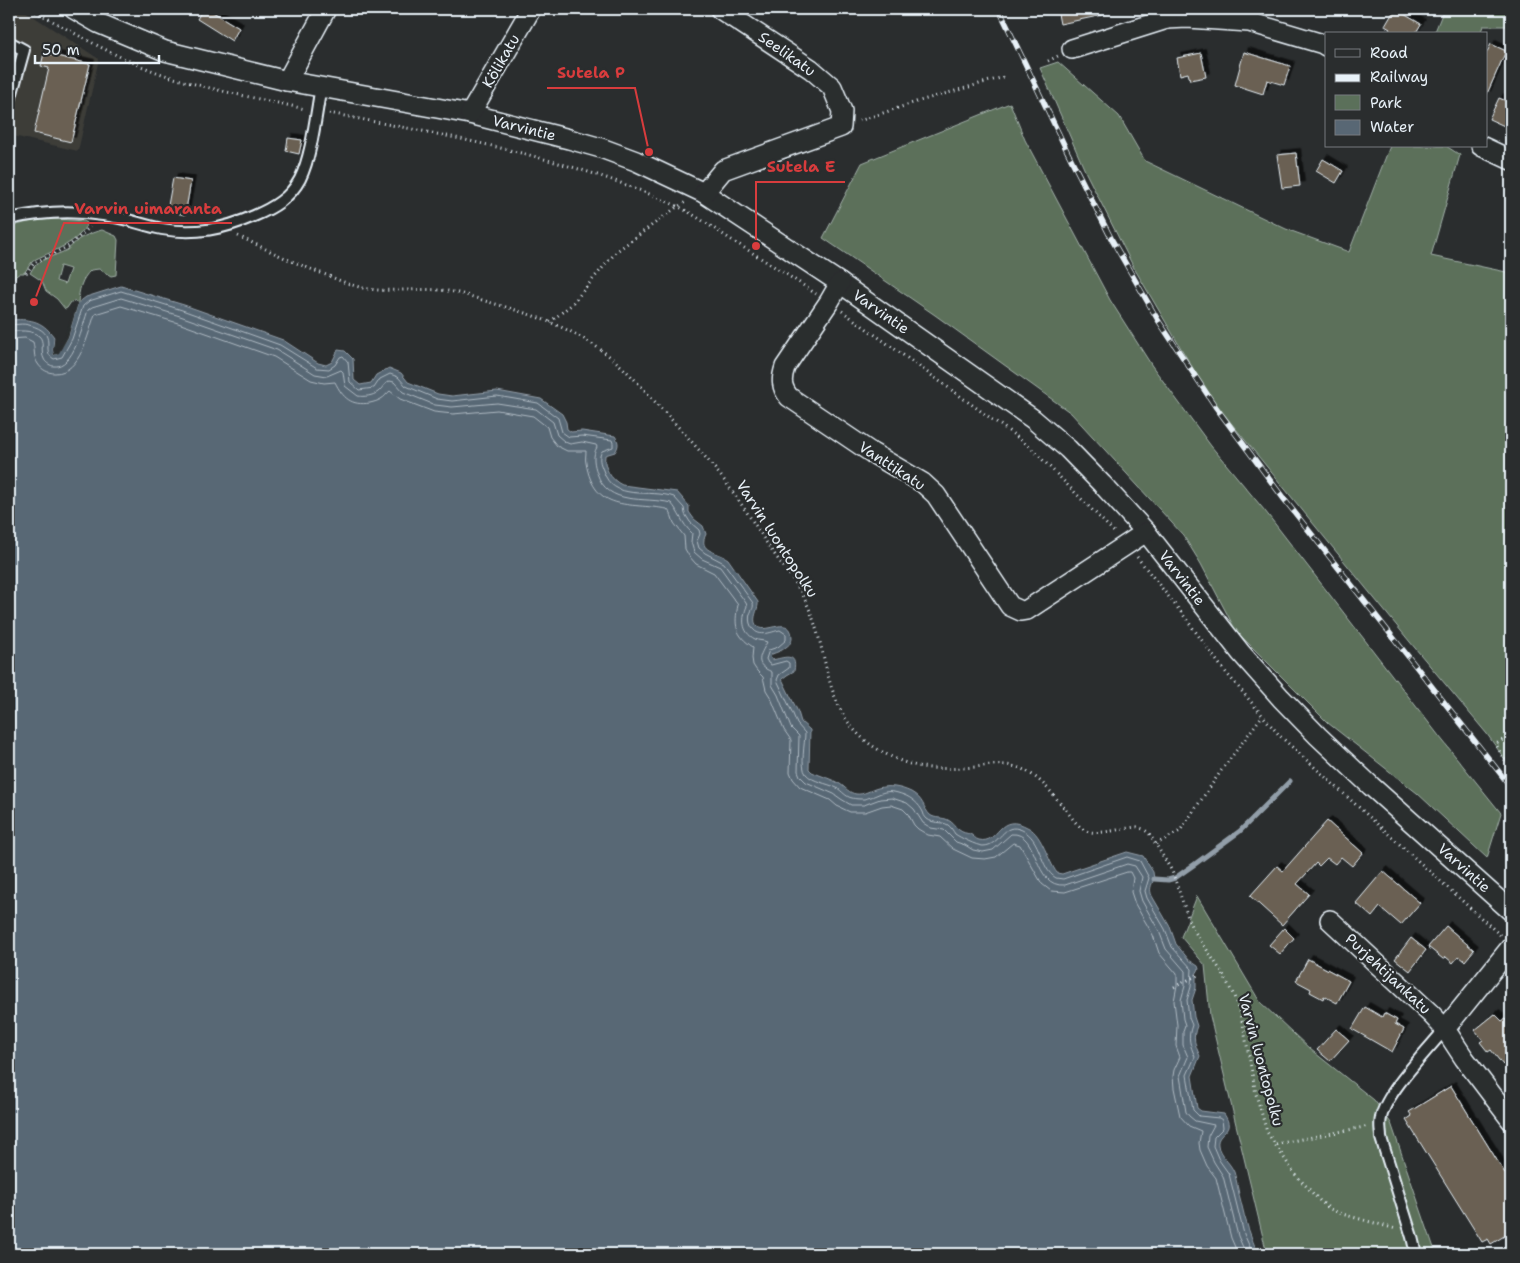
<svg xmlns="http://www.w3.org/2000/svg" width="1520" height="1263" font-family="'Shantell Sans',sans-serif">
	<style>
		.built { fill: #3d3d39 }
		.green { fill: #5b705a; stroke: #a2b0a9; fill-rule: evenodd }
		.water { fill: #586774; stroke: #929ea9 }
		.pier { fill: #2a2d2e }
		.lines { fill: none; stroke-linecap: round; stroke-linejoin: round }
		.shore { stroke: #aebac3; stroke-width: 1 }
		.stream { stroke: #929ea9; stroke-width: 5 }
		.building { fill: #6a6152; stroke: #e8f1f8; filter: url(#shadow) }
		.service-casing { stroke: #e8f1f8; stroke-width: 14 }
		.minor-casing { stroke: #e8f1f8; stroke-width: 22 }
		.path { stroke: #e8f1f8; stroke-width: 3; stroke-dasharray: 1 4; stroke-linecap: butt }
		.service { stroke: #2a2d2e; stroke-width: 10 }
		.minor { stroke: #2a2d2e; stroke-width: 19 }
		.rail-casing { stroke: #e8f1f8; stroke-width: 5.5 }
		.rail { stroke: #2a2d2e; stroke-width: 4; stroke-dasharray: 11; stroke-linecap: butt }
		.labels { text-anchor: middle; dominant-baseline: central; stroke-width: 4.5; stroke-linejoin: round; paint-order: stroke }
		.street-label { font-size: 15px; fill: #e8f1f8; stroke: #2a2d2e }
		.leader { fill: none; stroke: #d83c3d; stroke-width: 2 }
		.callout-dot { fill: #d83c3d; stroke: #2a2d2e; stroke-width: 2 }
		.callout-label { font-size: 16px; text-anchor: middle; font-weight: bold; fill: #d83c3d; stroke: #2a2d2e; stroke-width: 4.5; stroke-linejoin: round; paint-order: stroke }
	</style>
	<defs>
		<filter id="shadow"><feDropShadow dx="4.5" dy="-4.5" stdDeviation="0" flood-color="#0009"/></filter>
	</defs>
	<rect width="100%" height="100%" fill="#2a2d2e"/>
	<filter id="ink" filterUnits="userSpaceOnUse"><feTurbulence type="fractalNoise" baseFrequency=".02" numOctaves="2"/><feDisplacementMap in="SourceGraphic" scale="10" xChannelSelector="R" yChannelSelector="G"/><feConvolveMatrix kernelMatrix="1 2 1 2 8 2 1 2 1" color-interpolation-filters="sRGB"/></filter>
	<g filter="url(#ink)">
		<!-- built -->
		<polygon class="built" points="9,9 22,9 99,59 78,151 9,135"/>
		<!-- green -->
		<g class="green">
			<polygon points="1444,9 1511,9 1511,26 1483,26 1480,34 1434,34"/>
			<polygon points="1058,62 1119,116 1145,161 1286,229 1349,252 1390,146 1446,146 1460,155 1431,256 1511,273 1511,768 1487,734 1410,642 1209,396 1134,268 1086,173 1040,68"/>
			<polygon points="1010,103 1025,140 1110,300 1152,366 1211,446 1265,511 1439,736 1501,813 1487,858 1417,793 1328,723 1236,631 1201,564 1183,535 1071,413 935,315 823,238 862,163"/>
			<path d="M58,219L84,221L87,223C80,242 53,251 36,259L32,262L24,273H20L9,281V227L36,220Z"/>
			<path d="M102,230L116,236L118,240L116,275L111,276L99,269L91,270C81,279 79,290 78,303L74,301L71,302L67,308L65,309L57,299L46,291L42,281L30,273C37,258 54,257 67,250C71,247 75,242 79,239C86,235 94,232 102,230ZM60,266L70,269L65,284L56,281Z"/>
			<polygon points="1197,896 1260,1002 1310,1049 1374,1100 1391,1123 1436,1254 1267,1254 1210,1016 1205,965 1181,937"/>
		</g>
		<!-- water -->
		<path class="water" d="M121,286L184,305L283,340L318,363L326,365L332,362L338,350L345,351L353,359L354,380L360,385L371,383L376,375L389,368L401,373L408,382L438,394L452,396L497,391L541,399L562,414L566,422L567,429L571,432L582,431L615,436C619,442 619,446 615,452L605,455C603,467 611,480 622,485L677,492L689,506V512L694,519L703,526L706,534C697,552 717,551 728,559L758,602C759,610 750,620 758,627C765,634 792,614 792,638C792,642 789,645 786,647C782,651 777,652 772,654L770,657L772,660C783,658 798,651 794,671L787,675L782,679L798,712L801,722L810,730L809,769L812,772C821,776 832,779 840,784C846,788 849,793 856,794C864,795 870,790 878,788C890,785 900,787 911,792C924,799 923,808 930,815C935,819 943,817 948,820C953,822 955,827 959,830C963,833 966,833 970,834C974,836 975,839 979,840C1000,845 997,810 1029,828C1042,835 1048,861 1057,873L1062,874L1127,852L1143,856L1153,872L1154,879C1151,886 1149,889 1152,896L1170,927L1176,944L1189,960L1198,966L1199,969L1196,974V988L1192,1000L1194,1017L1197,1026C1192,1038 1195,1045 1200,1056L1192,1076L1197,1108L1201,1111L1224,1114C1237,1133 1216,1132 1218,1145C1219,1155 1230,1162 1234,1172C1237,1181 1238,1192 1241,1202C1245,1221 1251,1237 1258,1254H9V320C29,319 41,319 54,337L53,350L54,355L58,353L68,337L78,303L86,297Z"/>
		<!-- pier -->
		<polygon class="pier" points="76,302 78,303 68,337 59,353 54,355 53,350 55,334 56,337 56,352 65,336"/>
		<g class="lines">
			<!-- shore -->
			<g class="shore">
				<path d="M9,325C15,325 23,323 29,325C61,333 39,351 54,359L62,357L72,339L83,306L89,301L121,291L182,310L280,345L317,368L329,369L335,365L340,357L343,356L348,362L350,382L359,390L374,388L380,379L390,374L398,377L406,386L437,399L452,401L497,396L538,403L558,418L562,432L569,437L582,436L612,440L613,443V447L602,451C598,458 600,463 603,470C613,503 649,488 674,497L684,508L685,514L690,522L699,530L700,534L697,541L699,548L705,553L724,563L753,603C754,608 752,609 750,614C749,618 749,622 751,626C758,639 770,632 780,630L786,634V640L778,647L769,650L766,659L768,663L771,665L786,661L789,663V668L779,675L777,680L793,714L797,724L805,733C805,742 800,767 806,774C813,782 827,783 837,788C842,791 846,797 852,798C855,799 861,799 864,799C882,795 883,787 904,795C912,798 919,804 923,812C924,815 924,816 927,819C933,824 942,821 948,825C951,827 953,831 955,834C959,837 977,846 983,846C1001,846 1002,821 1022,830C1042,839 1039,868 1056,878L1063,879L1127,857L1140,861L1149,878L1145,891L1147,898L1165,929L1172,947L1192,969L1191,987L1187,1000L1189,1018L1192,1025C1187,1039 1190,1044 1195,1057L1187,1075L1193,1110L1199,1116L1219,1118L1222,1120L1223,1128L1214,1137L1213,1146L1219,1160L1229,1174L1244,1234L1253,1254"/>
				<path d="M9,332C19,331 30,329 39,336C45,341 40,352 44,359C45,362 49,365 53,366C74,369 83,324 88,310L92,307L121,298L180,316L277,350L315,374L327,376L341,370L343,372L345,386L358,396C364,397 373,396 378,392C383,388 384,383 390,381L394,382L403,392L435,405L452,407L497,403L536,409L553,422L557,435L565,442L570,444L582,442L596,445L597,447C592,456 594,464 597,473C608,507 644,496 671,503C680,513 681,523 692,533L691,542L694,552L702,559L720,567L746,603L747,606C742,618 741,632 755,639C759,641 763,640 767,642C760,656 753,664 772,672V685L778,695L791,728L799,736L798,771L800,776L806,782L834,794L841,799L851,805H864L880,799L892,798L907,803L914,809L923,823L931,828L944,830L956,842L965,845L973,850L983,852L993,850L1011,834C1040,831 1032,888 1065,885L1127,864L1135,866L1142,877L1139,891L1142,901L1159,931L1166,949L1185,971V986L1181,1000L1183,1019L1185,1025L1183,1031V1045L1188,1057L1180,1076L1186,1112L1189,1116L1195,1121L1214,1125L1208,1136L1207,1147L1214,1162L1223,1176L1238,1236L1246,1254"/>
				<path d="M9,339L25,338L33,342C35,349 33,357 38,364C42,370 48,373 55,373C81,373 88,333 95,314L121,306L178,323L274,357L311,380L324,383L335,382C343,398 351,406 370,403C374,402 378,401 381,399C385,397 387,393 390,391L400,399L434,412L453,414L497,410L533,416L547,427L550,437L557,446L567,451H586C586,455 585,459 586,463C595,513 628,502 667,509L671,514L674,523L684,536L685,549L689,556L696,564L714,573L738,605C734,625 735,635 753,647L752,658L753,665L757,671L763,677L766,690L771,698L784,730L791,740L790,772L793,779L800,787L830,800L837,806L850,812H865L882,806L891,805L903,809L908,814L914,825L918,829L928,835L940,837L953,849L972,858L985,859L996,857L1013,843L1020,845L1042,884L1051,891L1065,892L1127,872H1130L1133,878L1131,892L1135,904L1153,935L1159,953L1177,974V985L1174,1001L1177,1025L1176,1046L1180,1057L1174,1070L1173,1076L1174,1088L1180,1116L1189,1126L1201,1131L1199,1143L1200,1150L1207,1166L1216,1178L1231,1238L1238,1254"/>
			</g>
			<!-- stream -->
			<polyline class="stream" points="1154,879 1168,880 1175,878 1195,864 1240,831 1290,781"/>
		</g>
		<!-- building -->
		<g class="building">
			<polygon points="203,9 208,9 239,28 232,41 197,19"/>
			<polygon points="1057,9 1102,9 1103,15 1060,24"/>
			<polygon points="1395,9 1421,24 1415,34 1387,34 1390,29 1385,26"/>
			<polygon points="1491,44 1506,51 1486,96 1486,54"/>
			<polygon points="1244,52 1290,66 1284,85 1267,80 1263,94 1235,85"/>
			<polygon points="44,53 90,64 71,142 34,133 49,68 41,66"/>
			<polygon points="1201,53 1206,77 1190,80 1188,73 1180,75 1177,58"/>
			<polygon points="1499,98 1511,103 1511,129 1489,119"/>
			<polygon points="288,138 302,140 299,154 286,151"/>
			<polygon points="1296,153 1300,186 1282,188 1277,155"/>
			<polygon points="1323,159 1343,171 1336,183 1316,171"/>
			<polygon points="173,178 191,181 185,215 167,211"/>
			<polygon points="1327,821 1363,853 1352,866 1341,857 1335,864 1327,858 1319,866 1316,863 1297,884 1309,894 1282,925 1250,896 1277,866 1283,871"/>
			<polygon points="1383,871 1420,903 1401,925 1380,907 1372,917 1356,903"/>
			<polygon points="1446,926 1474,950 1465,961 1459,956 1453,963 1446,957 1443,959 1428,947"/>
			<polygon points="1284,928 1294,938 1280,954 1269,945"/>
			<polygon points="1411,938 1426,950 1410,971 1395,959"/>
			<polygon points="1308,959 1349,981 1337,1003 1324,996 1323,999 1310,992 1311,989 1296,981"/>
			<polygon points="1365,1007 1382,1017 1384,1013 1397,1020 1395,1024 1404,1029 1392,1052 1352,1029"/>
			<polygon points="1495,1014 1502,1021 1505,1019 1511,1027 1511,1058 1503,1065 1491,1050 1488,1052 1480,1042 1483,1040 1475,1030"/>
			<polygon points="1336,1029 1349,1040 1330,1061 1317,1050"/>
			<polygon points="1451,1086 1511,1183 1511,1232 1491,1244 1488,1239 1482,1242 1406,1120 1412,1116 1409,1112"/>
		</g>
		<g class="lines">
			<defs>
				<g id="service">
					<polyline points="9,42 24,50 9,104"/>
					<path d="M9,219C40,212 71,210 103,215C123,217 142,225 162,229C195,235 224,229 254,216C273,208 290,198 300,179C312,155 316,113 321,87"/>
					<path d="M1416,1254L1412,1237L1381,1138C1381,1131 1379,1125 1381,1118C1386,1092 1427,1051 1445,1029"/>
				</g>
				<g id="minor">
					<polyline points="74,9 98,23 165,51 287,81 470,114 569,139 601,148 636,161 704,193 840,283 1033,419 1068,449 1102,484 1146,532 1241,653 1281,698 1318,736 1371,786 1511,911"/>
					<polyline points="1161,9 1167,19 1187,18 1249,22 1323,44 1326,46"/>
					<polyline points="1072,49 1167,19"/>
					<polyline points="287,81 326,9"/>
					<polyline points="470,114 531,9"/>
					<polyline points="1481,146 1511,160"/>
					<polyline points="704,193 723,170 841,127 842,111 832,87 811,69 720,9"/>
					<path d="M840,283L829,302L785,367C781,379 781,387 789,397L872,453L923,483L936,495L1010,606L1021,611L1027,610L1146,532"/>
					<polyline points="1330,920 1431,1014 1445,1029"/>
					<polyline points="1511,947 1445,1029 1464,1058 1511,1120"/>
				</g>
			</defs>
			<!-- service casing -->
			<use href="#service" class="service-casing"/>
			<!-- minor casing -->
			<use href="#minor" class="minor-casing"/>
			<!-- path -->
			<g class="path">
				<path d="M31,9C69,30 106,52 146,68C196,88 253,97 305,109"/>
				<polyline points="1048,61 1058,56"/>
				<path d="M329,113C447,136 569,156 679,207C697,216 713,228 730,239C759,257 788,275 816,294"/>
				<polyline points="859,121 916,102 1004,77"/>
				<path d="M238,236C268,250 298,265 329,276C340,281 351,285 363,288C388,293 414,288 439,290C455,291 470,296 485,301C524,312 564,324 598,348C621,363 639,384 658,405C679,428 701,451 720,475C738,498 754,523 770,548C782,565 797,583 806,602C832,655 820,715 879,750C914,771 937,770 976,767C989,765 1003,763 1016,767C1037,773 1052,793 1065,809C1072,817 1079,830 1090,832C1104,834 1123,828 1137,827L1143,829L1149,833L1172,871L1191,926L1223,974L1234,996L1243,1024L1256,1094L1267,1132L1294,1173L1320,1201L1330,1209L1342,1214L1396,1229"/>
				<polyline points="26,273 34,263 69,246 90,227"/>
				<polyline points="842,311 1028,445 1114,532"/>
				<polyline points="550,322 571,305 617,251 677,207 686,202"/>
				<polyline points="1137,557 1184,616 1223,669 1280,736 1500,935"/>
				<polyline points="1511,735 1496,744 1503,758 1511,766"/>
				<polyline points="1156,844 1180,831 1221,771 1262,716"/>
				<polyline points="1174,987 1198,975"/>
				<polyline points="1276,1144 1369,1126"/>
			</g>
			<!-- service -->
			<use href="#service" class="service"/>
			<!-- minor -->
			<use href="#minor" class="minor"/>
			<defs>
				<polyline id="rail" points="999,9 1068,153 1112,240 1158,320 1215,406 1284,499 1511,787"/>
			</defs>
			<!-- rail casing -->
			<use href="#rail" class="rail-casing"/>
			<!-- rail -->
			<use href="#rail" class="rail"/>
		</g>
	</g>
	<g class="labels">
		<!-- street labels -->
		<g class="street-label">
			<text transform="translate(787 54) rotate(35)">Seelikatu</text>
			<text transform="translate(501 61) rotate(-60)">Kölikatu</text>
			<text transform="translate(524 128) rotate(14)">Varvintie</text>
			<text transform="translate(881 312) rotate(35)">Varvintie</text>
			<text transform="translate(892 466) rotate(33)">Vanttikatu</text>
			<text transform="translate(777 539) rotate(57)">Varvin luontopolku</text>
			<text transform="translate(1182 578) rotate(52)">Varvintie</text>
			<text transform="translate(1464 868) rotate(42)">Varvintie</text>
			<text transform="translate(1388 974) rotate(43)">Purjehtijankatu</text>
			<text transform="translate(1261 1060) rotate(75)">Varvin luontopolku</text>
		</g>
	</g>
	<!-- callouts -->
	<path class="leader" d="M649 152L635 88H547M756 246L756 182H845M34 302L64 223H232"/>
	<g class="callout-dot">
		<circle cx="649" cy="152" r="5"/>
		<circle cx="756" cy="246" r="5"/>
		<circle cx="34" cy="302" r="5"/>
	</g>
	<g class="callout-label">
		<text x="591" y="78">Sutela P</text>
		<text x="801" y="172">Sutela E</text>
		<text x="148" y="214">Varvin uimaranta</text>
	</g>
	<!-- margin -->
	<rect width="1520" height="1263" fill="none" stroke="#2a2d2e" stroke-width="30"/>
	<rect x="15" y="15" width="1490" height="1233" fill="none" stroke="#e8f1f8" stroke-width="2" filter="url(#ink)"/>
	<!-- legend -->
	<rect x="1325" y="32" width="162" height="115" fill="#2a2d2e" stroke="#767b7f"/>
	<rect x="1335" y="49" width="25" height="8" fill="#2a2d2e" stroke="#767b7f"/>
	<text x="1370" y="58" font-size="15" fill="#e8f1f8">Road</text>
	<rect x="1335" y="74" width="25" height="8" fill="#e8f1f8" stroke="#767b7f"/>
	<text x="1370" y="82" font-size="15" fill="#e8f1f8">Railway</text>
	<rect x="1335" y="95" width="25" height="15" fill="#5b705a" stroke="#767b7f"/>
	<text x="1370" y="108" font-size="15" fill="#e8f1f8">Park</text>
	<rect x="1335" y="120" width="25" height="15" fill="#586774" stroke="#767b7f"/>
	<text x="1370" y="132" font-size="15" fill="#e8f1f8">Water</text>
	<!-- scale -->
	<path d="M35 55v8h124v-8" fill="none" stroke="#e8f1f8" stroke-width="2.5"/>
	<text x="42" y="55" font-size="15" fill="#e8f1f8" stroke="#2a2d2e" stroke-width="4" paint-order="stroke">50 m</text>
</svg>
